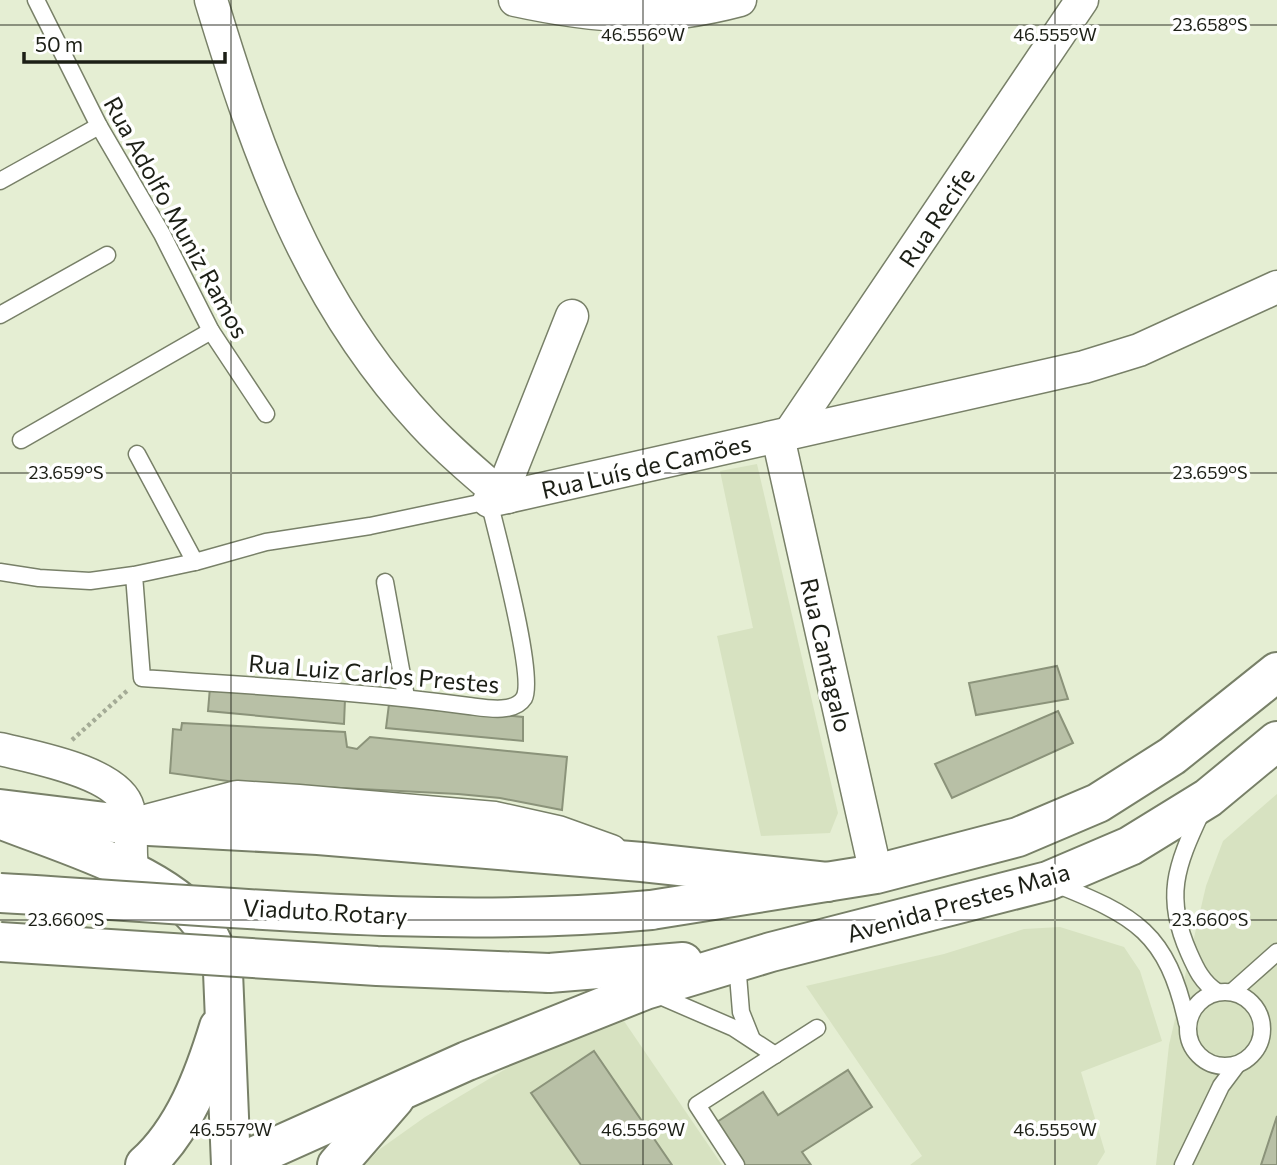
<svg xmlns="http://www.w3.org/2000/svg" width="1277" height="1165" font-family="Commissioner,sans-serif">
	<style>
		.built { fill: #d7e2c1 }
		.building { fill: #b8c0a6; stroke: #8b937a; stroke-width: 2 }
		.lines { fill: none; stroke-linecap: round; stroke-linejoin: round }
		.lane-casing { stroke: #788068; stroke-width: 19 }
		.street-casing { stroke: #788068; stroke-width: 35 }
		.primary-casing { stroke: #788068; stroke-width: 42 }
		.highway-casing { stroke: #788068; stroke-width: 42 }
		.path { stroke: #a4ab96; stroke-width: 4.5; stroke-dasharray: 3.5 3.5; stroke-linecap: butt }
		.lane { stroke: #fff; stroke-width: 16 }
		.street { stroke: #fff; stroke-width: 32 }
		.primary { stroke: #fff; stroke-width: 38 }
		.highway { stroke: #fff; stroke-width: 38 }
		.highway-bridge-casing { stroke: #788068; stroke-width: 42; stroke-linecap: butt }
		.highway-bridge { stroke: #fff; stroke-width: 38 }
		.ticks { fill: none; stroke: #1c1f16; stroke-width: 2; stroke-opacity: 0.45 }
		.labels { text-anchor: middle; dominant-baseline: central; stroke-width: 7; stroke-linejoin: round; paint-order: stroke }
		.street-label { font-size: 24px; fill: #1c1f16; stroke: #fff }
		.ticks-label { font-size: 18px; text-anchor: middle; fill: #1c1f16; stroke: #fff; stroke-width: 7; stroke-linejoin: round; paint-order: stroke }
	</style>
	<rect width="100%" height="100%" fill="#e5eed3"/>
	<!-- built -->
	<g class="built">
		<polygon points="757,464 838,813 830,833 761,836 717,636 753,628 720,471"/>
		<polygon points="1277,794 1277,1165 1156,1165 1169,1045 1206,886 1223,841"/>
		<polygon points="1060,927 1124,947 1140,971 1162,1041 1081,1072 1105,1152 1097,1165 910,1165 922,1156 806,986 944,954 1024,929"/>
		<polygon points="624,1021 722,1165 364,1165 380,1149 425,1117 509,1067"/>
	</g>
	<!-- building -->
	<g class="building">
		<polygon points="1057,666 1068,699 976,715 969,683"/>
		<polygon points="210,687 345,699 344,724 208,711"/>
		<polygon points="389,704 523,717 523,741 386,728"/>
		<polygon points="1058,711 1073,743 952,798 935,764"/>
		<polygon points="182,723 345,732 347,747 357,749 370,737 567,757 562,810 500,798 458,794 242,783 170,773 173,729 181,730"/>
		<polygon points="594,1051 672,1165 581,1165 531,1093"/>
		<polygon points="848,1070 872,1107 802,1152 811,1165 745,1165 717,1122 763,1092 778,1115"/>
		<polygon points="1277,1116 1277,1165 1261,1165"/>
	</g>
	<g class="lines">
		<defs>
			<g id="lane">
				<polyline points="36,0 99,126 162,234 211,331 266,414"/>
				<polyline points="0,181 99,126"/>
				<polyline points="0,315 107,255"/>
				<polyline points="21,440 211,331"/>
				<polyline points="137,454 195,562"/>
				<path d="M0,572L39,578L90,581L134,575L195,562L266,542L370,526L489,501C496,531 536,677 524,698C514,714 485,708 469,706C361,691 251,686 142,678L134,575"/>
				<polyline points="385,582 406,697"/>
				<path d="M1201,813C1176,866 1164,897 1189,953C1196,969 1202,982 1217,992"/>
				<path d="M1053,883C1136,916 1167,932 1187,1023"/>
				<polyline points="737,963 741,1012 751,1037"/>
				<circle cx="1225" cy="1029" r="37"/>
				<polyline points="1232,992 1277,952"/>
				<polyline points="653,993 734,1028 775,1055"/>
				<polyline points="736,1165 697,1105 817,1028"/>
				<polyline points="1183,1165 1221,1086 1236,1066"/>
			</g>
			<g id="street">
				<path d="M211,0C258,155 310,302 423,423C447,449 474,472 501,495L508,497"/>
				<path d="M515,0C598,18 657,22 740,0"/>
				<polyline points="789,434 1082,0"/>
				<polyline points="778,437 876,874"/>
				<polyline points="501,495 572,316"/>
				<polyline points="489,501 1084,367 1139,350 1277,287"/>
				<path d="M0,749C32,757 119,772 128,808C134,829 128,851 133,872"/>
				<polyline points="150,820 237,797 299,801 495,818 558,832 611,851"/>
			</g>
			<g id="primary">
				<path d="M0,819C57,842 165,873 201,923C212,938 217,954 223,972L231,1165"/>
				<path d="M145,1165C184,1130 204,1076 219,1027"/>
			</g>
			<g id="highway">
				<polyline points="0,809 130,825 318,835 642,862 827,882"/>
				<polyline points="651,910 876,874 1018,837 1098,803 1172,756 1277,672"/>
				<polyline points="549,973 683,962"/>
				<polyline points="235,1165 467,1061 645,990 771,952 1048,881 1130,846 1208,798 1277,741"/>
				<polyline points="337,1165 395,1098"/>
			</g>
		</defs>
		<!-- lane casing -->
		<use href="#lane" class="lane-casing"/>
		<!-- street casing -->
		<use href="#street" class="street-casing"/>
		<!-- primary casing -->
		<use href="#primary" class="primary-casing"/>
		<!-- highway casing -->
		<use href="#highway" class="highway-casing"/>
		<!-- path -->
		<polyline class="path" points="72,740 128,690"/>
		<!-- lane -->
		<use href="#lane" class="lane"/>
		<!-- street -->
		<use href="#street" class="street"/>
		<!-- primary -->
		<use href="#primary" class="primary"/>
		<!-- highway -->
		<use href="#highway" class="highway"/>
		<defs>
			<g id="highway-bridge">
				<path d="M0,893C216,905 435,930 651,910"/>
				<polyline points="0,942 377,966 549,973"/>
			</g>
		</defs>
		<!-- highway-bridge casing -->
		<use href="#highway-bridge" class="highway-bridge-casing"/>
		<!-- highway-bridge -->
		<use href="#highway-bridge" class="highway-bridge"/>
	</g>
	<!-- ticks -->
	<path class="ticks" d="M231,0V1165M643,0V1165M1055,0V1165M0,25H1277M0,473H1277M0,920H1277"/>
	<g class="labels">
		<!-- street labels -->
		<g class="street-label">
			<text transform="translate(177 217) rotate(61)">Rua Adolfo Muniz Ramos</text>
			<text transform="translate(936 217) rotate(-56)">Rua Recife</text>
			<text transform="translate(646 466) rotate(-13)">Rua Luís de Camões</text>
			<text transform="translate(827 655) rotate(77)">Rua Cantagalo</text>
			<text transform="translate(374 673) rotate(5)">Rua Luiz Carlos Prestes</text>
			<text transform="translate(958 902) rotate(-16)">Avenida Prestes Maia</text>
			<text transform="translate(325 911) rotate(3)">Viaduto Rotary</text>
		</g>
	</g>
	<g class="ticks-label">
		<text x="1210" y="31">23.658°S</text>
		<text x="643" y="41">46.556°W</text>
		<text x="1055" y="41">46.555°W</text>
		<text x="66" y="479">23.659°S</text>
		<text x="1210" y="479">23.659°S</text>
		<text x="66" y="926">23.660°S</text>
		<text x="1210" y="926">23.660°S</text>
		<text x="231" y="1136">46.557°W</text>
		<text x="643" y="1136">46.556°W</text>
		<text x="1055" y="1136">46.555°W</text>
	</g>
	<!-- scale -->
	<path d="M24 52v10h201v-10" fill="none" stroke="#1c1f16" stroke-width="3.5"/>
	<text x="35" y="52" font-size="21" fill="#1c1f16" stroke="#ffffff" stroke-width="5" paint-order="stroke">50 m</text>
</svg>
